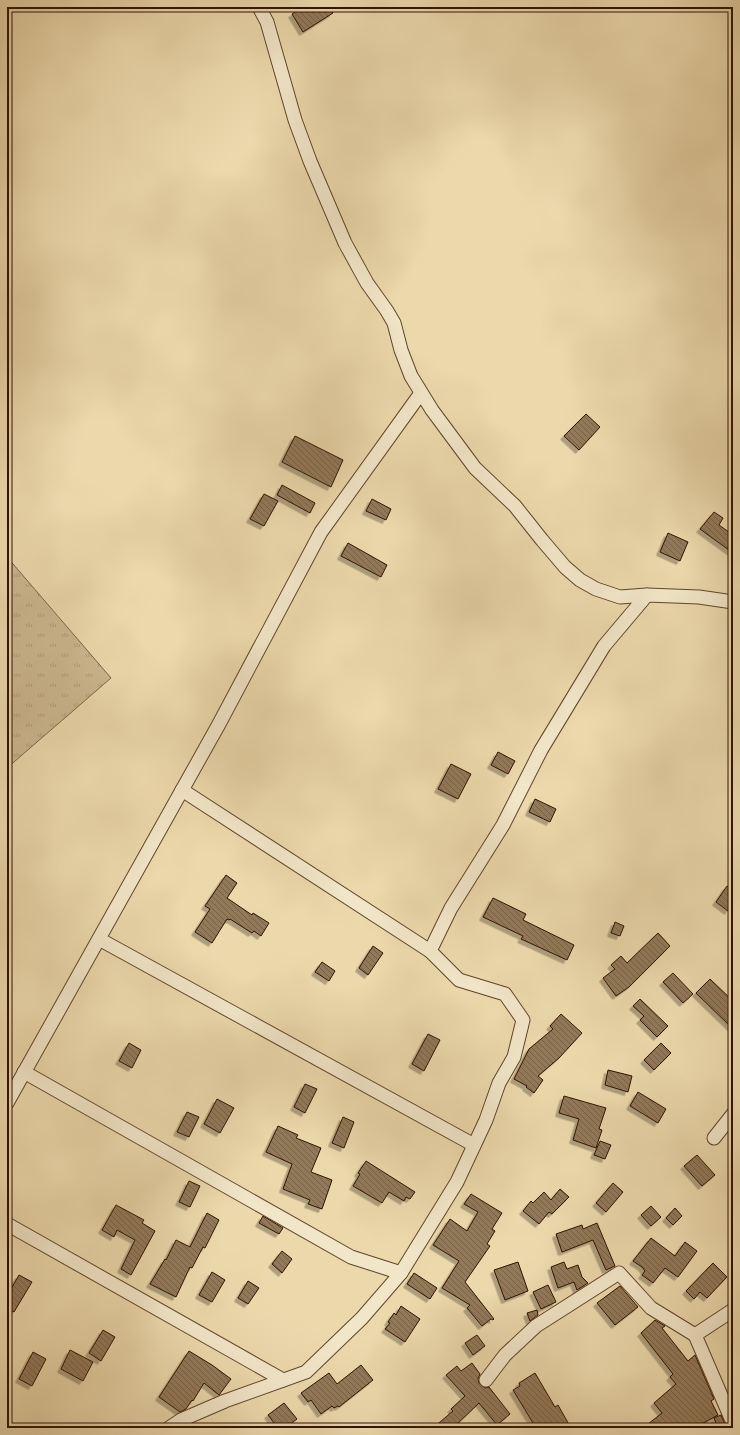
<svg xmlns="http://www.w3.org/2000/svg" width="740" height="1435" font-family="'Gentium Book Plus',serif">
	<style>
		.grass { fill: url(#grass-tufts); stroke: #7e6447 }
		.building { fill: url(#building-back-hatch); stroke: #311200; filter: url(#shadow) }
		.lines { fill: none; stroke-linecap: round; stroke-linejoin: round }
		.minor-casing { stroke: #60442b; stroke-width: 15 }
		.minor { stroke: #f2e6c8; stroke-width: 13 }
	</style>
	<defs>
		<pattern id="grass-tufts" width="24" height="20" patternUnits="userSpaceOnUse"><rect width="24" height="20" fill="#cbb68e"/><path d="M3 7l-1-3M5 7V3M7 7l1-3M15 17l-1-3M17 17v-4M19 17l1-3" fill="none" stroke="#af9b79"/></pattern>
		<pattern id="building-back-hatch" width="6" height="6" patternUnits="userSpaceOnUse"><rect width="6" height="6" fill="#927959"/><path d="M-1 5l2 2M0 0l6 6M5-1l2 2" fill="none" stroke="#786247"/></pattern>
		<filter id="shadow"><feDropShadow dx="-3.5" dy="3.5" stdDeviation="0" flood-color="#0004"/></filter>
	</defs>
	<rect width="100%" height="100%" fill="#ebd8ab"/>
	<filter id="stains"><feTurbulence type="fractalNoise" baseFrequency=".005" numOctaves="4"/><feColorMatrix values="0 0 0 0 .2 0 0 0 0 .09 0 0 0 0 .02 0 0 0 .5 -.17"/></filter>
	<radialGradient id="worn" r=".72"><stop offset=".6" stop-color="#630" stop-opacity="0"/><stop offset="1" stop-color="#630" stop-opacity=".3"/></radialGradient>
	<!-- grass -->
	<polygon class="grass" points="7,557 111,678 7,768"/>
	<!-- building -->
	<g class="building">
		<polygon points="303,7 329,7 333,13 303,32 292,14"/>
		<polygon points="586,414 600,427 579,450 564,436"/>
		<polygon points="295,436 343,460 331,487 282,462"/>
		<polygon points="282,485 315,503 310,513 277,495"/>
		<polygon points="264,494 278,501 264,526 250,519"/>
		<polygon points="372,499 391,509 386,520 366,511"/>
		<polygon points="714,512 723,518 719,525 733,535 733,553 700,529"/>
		<polygon points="668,533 688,542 680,561 660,552"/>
		<polygon points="348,543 387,565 381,577 341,556"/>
		<polygon points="498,752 515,761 508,774 491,765"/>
		<polygon points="451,764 471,774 458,799 438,789"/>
		<polygon points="535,799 556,809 550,822 529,812"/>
		<polygon points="226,875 237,883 227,898 252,915 253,913 269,923 261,936 254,931 252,933 230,919 229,920 227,919 212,943 195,932 210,909 205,906"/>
		<polygon points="727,886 733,890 733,904 728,911 716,902"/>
		<polygon points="493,898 526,914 523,920 574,945 567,960 521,939 523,936 483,917"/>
		<polygon points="615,922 624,926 620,936 611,933"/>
		<polygon points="658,933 670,946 629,987 616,996 603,978 615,969 611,965 621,956 627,963"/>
		<polygon points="373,946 383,953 368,975 359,968"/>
		<polygon points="322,962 335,971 329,981 315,972"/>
		<polygon points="673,973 693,994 683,1003 663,982"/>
		<polygon points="710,979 733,1001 733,1029 696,993"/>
		<polygon points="640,999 668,1026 657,1037 640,1020 644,1016 633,1006"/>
		<polygon points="561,1014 582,1033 559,1058 538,1076 543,1080 534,1093 526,1087 527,1086 514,1079 529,1049 553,1029 550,1026"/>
		<polygon points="428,1034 440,1040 424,1071 412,1064"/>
		<polygon points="129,1043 141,1050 132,1068 119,1061"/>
		<polygon points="661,1043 671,1053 654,1070 644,1060"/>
		<polygon points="608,1070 632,1076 628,1092 605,1085"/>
		<polygon points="305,1084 317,1089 305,1113 294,1107"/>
		<polygon points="638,1092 666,1109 658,1123 630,1106"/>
		<polygon points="564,1096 606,1108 599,1129 602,1130 596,1148 573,1140 579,1119 559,1113"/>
		<polygon points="217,1099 234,1108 220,1133 204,1124"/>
		<polygon points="187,1112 199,1117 189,1137 177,1132"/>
		<polygon points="343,1117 354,1122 344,1148 332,1143"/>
		<polygon points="278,1126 298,1135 296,1138 321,1148 311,1172 332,1180 322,1209 308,1204 310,1200 283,1189 292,1164 266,1152"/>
		<polygon points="600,1141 611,1145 605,1159 594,1155"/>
		<polygon points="697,1155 715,1175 702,1186 684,1166"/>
		<polygon points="366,1161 415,1192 410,1199 406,1197 404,1201 389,1192 382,1203 353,1186 360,1174 358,1173"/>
		<polygon points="189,1181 200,1186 190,1207 179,1202"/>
		<polygon points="613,1183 623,1192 606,1212 596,1203"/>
		<polygon points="560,1189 569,1197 552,1214 549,1212 539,1224 523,1211 531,1201 533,1203 544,1192 551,1200"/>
		<polygon points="471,1194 502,1213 492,1229 495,1231 487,1244 490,1246 465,1282 494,1319 493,1320 491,1319 482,1326 467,1308 470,1305 442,1288 459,1261 433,1245 450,1219 467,1231 478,1212 464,1204"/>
		<polygon points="116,1205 144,1220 142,1223 155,1231 131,1275 121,1269 135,1240 117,1230 114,1237 102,1230"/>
		<polygon points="651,1206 661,1217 651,1226 641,1215"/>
		<polygon points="675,1208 682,1216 673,1225 666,1218"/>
		<polygon points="207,1213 219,1220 205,1248 203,1247 192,1268 190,1267 176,1297 150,1284 165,1259 166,1260 176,1240 190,1247"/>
		<polygon points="263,1216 283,1228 279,1234 259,1223"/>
		<polygon points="597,1223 615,1266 606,1270 593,1240 562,1252 556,1234 582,1225 583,1229"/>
		<polygon points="651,1238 675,1256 685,1242 697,1251 678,1277 665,1268 653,1283 642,1275 645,1271 642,1267 633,1261"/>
		<polygon points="282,1251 292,1259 282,1273 272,1264"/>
		<polygon points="518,1262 528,1291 505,1300 494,1270"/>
		<polygon points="564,1262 567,1269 578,1265 582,1277 588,1283 577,1290 574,1282 558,1288 551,1267"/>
		<polygon points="713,1263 727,1277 707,1298 700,1292 694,1299 686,1291"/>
		<polygon points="212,1272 225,1280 212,1302 199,1295"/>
		<polygon points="414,1273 437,1288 430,1299 407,1284"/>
		<polygon points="19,1275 32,1282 14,1312 7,1308 7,1296"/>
		<polygon points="248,1281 259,1288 248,1304 238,1298"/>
		<polygon points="548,1285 556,1302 541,1309 533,1292"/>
		<polygon points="620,1286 638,1307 615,1325 597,1303"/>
		<polygon points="401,1306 420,1319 405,1342 385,1329 390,1323 388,1322 394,1313 396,1315"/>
		<polygon points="537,1310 538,1315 530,1321 527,1313"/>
		<polygon points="655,1320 665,1326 662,1328 688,1361 695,1355 714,1399 711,1401 718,1415 694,1428 643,1428 662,1413 654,1403 676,1384 670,1377 673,1374 641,1333"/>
		<polygon points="103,1330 115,1337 101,1361 89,1353"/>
		<polygon points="477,1335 485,1346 473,1355 465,1343"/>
		<polygon points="70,1350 93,1362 83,1381 61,1369"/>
		<polygon points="189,1351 212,1365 231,1379 219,1395 204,1383 193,1401 192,1400 186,1409 180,1412 159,1397"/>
		<polygon points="33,1352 46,1359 32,1386 19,1379"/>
		<polygon points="472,1363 480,1374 478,1379 479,1383 485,1388 489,1387 510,1414 497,1425 479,1403 453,1428 433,1428 453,1411 451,1409 465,1396 446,1375 457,1366 461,1371"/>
		<polygon points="361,1365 373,1380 339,1407 338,1406 334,1408 332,1406 321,1414 311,1400 308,1402 301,1393 329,1373 337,1384"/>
		<polygon points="535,1373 555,1407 558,1405 571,1428 536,1428 513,1390 520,1386 519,1383"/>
		<polygon points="284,1403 297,1419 285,1428 278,1428 268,1415"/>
		<polygon points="721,1415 726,1427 718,1428 714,1418"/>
	</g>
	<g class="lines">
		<defs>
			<g id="minor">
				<polyline points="259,7 267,22 295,120 310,161 345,243 367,283 387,311 394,323 401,350 411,376 432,410 475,468 515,506 542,540 565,567 580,580 596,589 620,597 647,595 699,597 733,602"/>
				<polyline points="182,790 430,951"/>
				<polyline points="99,939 474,1145"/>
				<polyline points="24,1072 351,1257 401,1273"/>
				<polyline points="7,1103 219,724 321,532 421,393"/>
				<polyline points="714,1138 733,1114"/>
				<polyline points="7,1224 283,1380"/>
				<polyline points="733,1310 695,1335 733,1423"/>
				<polyline points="486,1380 505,1355 536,1326 619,1273 651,1308 695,1335"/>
				<polyline points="169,1428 181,1420 225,1401 306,1372 362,1318 401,1273 457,1182 486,1120 499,1083 514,1057 523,1020 505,994 459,980 430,951 451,908 503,825 541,750 604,646 647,595"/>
			</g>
		</defs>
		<!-- minor casing -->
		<use href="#minor" class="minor-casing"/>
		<!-- minor -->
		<use href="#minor" class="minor"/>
	</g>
	<!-- margin -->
	<rect width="740" height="1435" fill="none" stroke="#ebd8ab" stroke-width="24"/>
	<rect x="8" y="8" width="724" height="1419" fill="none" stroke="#311200" stroke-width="2"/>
	<rect x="12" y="12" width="716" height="1411" fill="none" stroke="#311200"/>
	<rect width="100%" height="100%" filter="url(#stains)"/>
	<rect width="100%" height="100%" fill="url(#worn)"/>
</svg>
